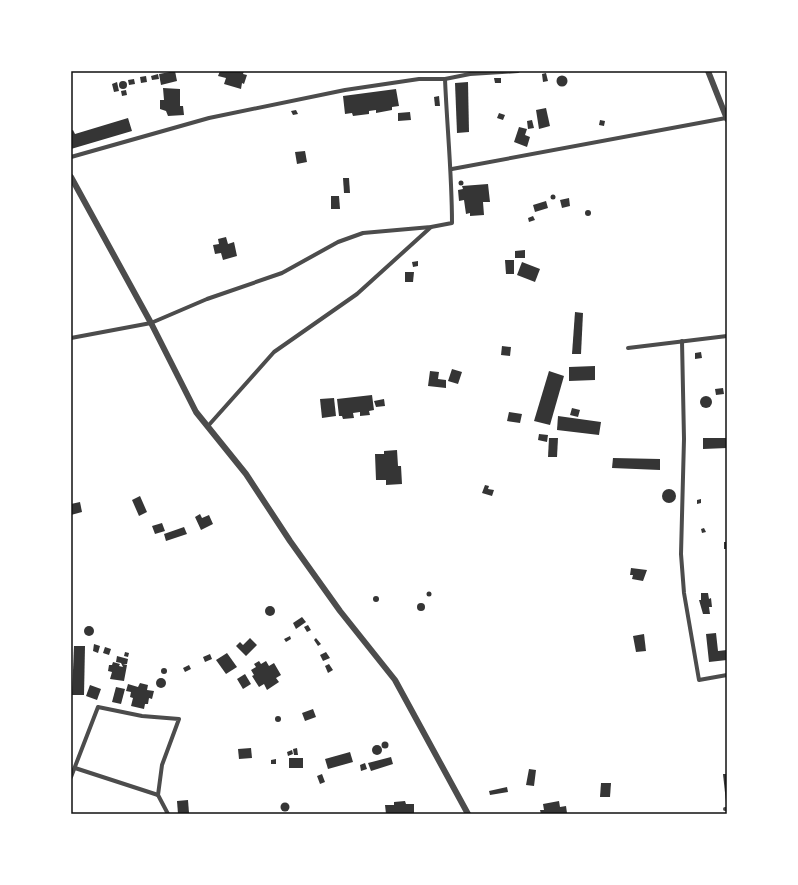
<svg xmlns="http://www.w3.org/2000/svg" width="798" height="885" font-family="'IBM Plex Sans',sans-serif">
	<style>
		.building { fill: #353535 }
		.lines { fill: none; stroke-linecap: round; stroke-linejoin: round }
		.minor { stroke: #4c4c4c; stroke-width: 4 }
		.tertiary { stroke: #4c4c4c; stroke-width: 6 }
		.neatline { fill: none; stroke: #111; stroke-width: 1.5 }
	</style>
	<rect width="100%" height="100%" fill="#fff"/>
	<!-- building -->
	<g class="building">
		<polygon points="175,71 177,81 161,85 159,74"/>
		<polygon points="220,71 244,71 243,74 247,75 244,84 242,83 241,89 224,84 226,78 218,76"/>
		<polygon points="546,73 548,81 543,82 542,74"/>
		<polygon points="158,74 159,79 152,80 151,76"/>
		<circle cx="562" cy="81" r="5.5"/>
		<polygon points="146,76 147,82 141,83 140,77"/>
		<polygon points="494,78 501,78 501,83 495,83"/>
		<polygon points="134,79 135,84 129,85 128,80"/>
		<circle cx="123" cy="85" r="4"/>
		<polygon points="117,82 119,91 114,92 112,84"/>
		<polygon points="468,82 469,132 457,133 455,83"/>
		<polygon points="163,88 180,89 180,106 183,106 184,115 168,116 166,111 160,109 160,100 164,100"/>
		<polygon points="396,89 399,106 392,107 392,110 376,113 376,110 369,111 369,114 353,116 352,113 345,114 343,96"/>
		<polygon points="126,90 127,95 122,96 121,91"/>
		<polygon points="439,96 440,106 435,106 434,97"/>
		<polygon points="546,108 550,126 539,129 536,110"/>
		<polygon points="296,110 298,114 293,115 291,111"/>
		<polygon points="410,112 411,120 398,121 398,113"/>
		<polygon points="499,113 505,115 503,120 497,118"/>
		<polygon points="128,118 132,131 71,149 71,131 73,130 75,134"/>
		<polygon points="532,120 534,128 528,129 527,121"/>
		<polygon points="600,120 605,121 604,126 599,125"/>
		<polygon points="519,127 527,129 525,135 530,137 527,147 514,142"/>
		<polygon points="305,151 307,162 297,164 295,152"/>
		<polygon points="343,178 349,178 350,193 344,193"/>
		<circle cx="461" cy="183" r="2.5"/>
		<polygon points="488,184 490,202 483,202 484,215 470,216 470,213 466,214 464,200 459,201 458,190 463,189 462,186"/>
		<circle cx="553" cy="197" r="2.5"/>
		<polygon points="331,196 339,196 340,209 331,209"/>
		<polygon points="569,198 570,206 562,208 560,200"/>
		<polygon points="546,201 548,208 535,212 533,205"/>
		<circle cx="588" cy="213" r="3"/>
		<polygon points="533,216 535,220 529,222 528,218"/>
		<polygon points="226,237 228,244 234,242 237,256 223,260 221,253 215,254 213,245 219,244 218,239"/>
		<polygon points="525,250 525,258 515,258 515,251"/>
		<polygon points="505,260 514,260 514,274 506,274"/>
		<polygon points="418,261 418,266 413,267 412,262"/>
		<polygon points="522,262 540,269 535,282 517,275"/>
		<polygon points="405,272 414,272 413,282 405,282"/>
		<polygon points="575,312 583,313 581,354 572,354"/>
		<polygon points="502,346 511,347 510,356 501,355"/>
		<polygon points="701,352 702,358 695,359 695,353"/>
		<polygon points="595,366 595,380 569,381 569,367"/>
		<polygon points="452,369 462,372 458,384 448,381"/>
		<polygon points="430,371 439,372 438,379 446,380 446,388 428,386"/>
		<polygon points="549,371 564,376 550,425 534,421"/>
		<polygon points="723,388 724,394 716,395 715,389"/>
		<polygon points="372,395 374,410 369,411 370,415 360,416 360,412 353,413 354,418 343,419 342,416 339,416 337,399"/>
		<circle cx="706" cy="402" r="6"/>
		<polygon points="334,398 336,416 322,418 320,399"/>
		<polygon points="384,399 385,406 376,407 374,401"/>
		<polygon points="572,408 580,410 578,417 570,415"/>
		<polygon points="509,412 522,414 520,423 507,421"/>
		<polygon points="558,416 601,422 599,435 557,430"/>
		<polygon points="539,434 548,435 547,442 538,440"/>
		<polygon points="549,438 558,438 557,457 548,457"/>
		<polygon points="703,438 727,438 727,448 703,449"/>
		<polygon points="397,450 398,466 401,466 402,484 386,485 386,480 376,480 375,454 384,454 384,451"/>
		<polygon points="613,458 660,459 660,470 612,468"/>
		<polygon points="485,485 489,486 488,489 494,490 492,496 482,493"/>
		<circle cx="669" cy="496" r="7"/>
		<polygon points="140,496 147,512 139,516 132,500"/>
		<polygon points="701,499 701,503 697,504 697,500"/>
		<polygon points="80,502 82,512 71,515 71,504"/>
		<polygon points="200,514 202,518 209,515 213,524 201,530 195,517"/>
		<polygon points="162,523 165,531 155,534 152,526"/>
		<polygon points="184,527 187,534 166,541 164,534"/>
		<polygon points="704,528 706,532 702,533 701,529"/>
		<rect x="724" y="542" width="3" height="7"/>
		<polygon points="631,568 647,570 643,581 632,579 633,575 630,575"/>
		<circle cx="429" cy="594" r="2.5"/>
		<polygon points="701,593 708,593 709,599 711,598 712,607 709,607 710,614 703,614 699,600 701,600"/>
		<circle cx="376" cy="599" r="3"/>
		<circle cx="421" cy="607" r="4"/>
		<circle cx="270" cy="611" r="5"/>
		<polygon points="302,617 306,622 296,629 293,623"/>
		<polygon points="308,625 311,630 307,632 304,627"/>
		<circle cx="89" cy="631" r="5"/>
		<polygon points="716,633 718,651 727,650 727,660 709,662 706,634"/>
		<polygon points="644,634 646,651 636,652 633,636"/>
		<polygon points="290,636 291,639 286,642 284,639"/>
		<polygon points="250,638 257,645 246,656 236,646 240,642 243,645"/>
		<polygon points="316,638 321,644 318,646 314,640"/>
		<polygon points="94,644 100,646 98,653 93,651"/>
		<polygon points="74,646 85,646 84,695 72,695"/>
		<polygon points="105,647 111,649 109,655 103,653"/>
		<polygon points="125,652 129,653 128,657 124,656"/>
		<polygon points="326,652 330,658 323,661 320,655"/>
		<polygon points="227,653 237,667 226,674 216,660"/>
		<polygon points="210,654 212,659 205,662 203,657"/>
		<polygon points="117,656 128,659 127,664 123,664 127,665 124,681 110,679 112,672 108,671 109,665 112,665 113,662 120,664 119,666 123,667 121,663 116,662"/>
		<polygon points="259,661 261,664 266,661 269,666 274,663 281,675 276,678 279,682 267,690 264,684 259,687 252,676 254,675 251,670 256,667 254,664"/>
		<polygon points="329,664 333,670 328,673 325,666"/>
		<polygon points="189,665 191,669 185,672 183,668"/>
		<circle cx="164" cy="671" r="3"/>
		<polygon points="245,674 251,684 243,689 237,679"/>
		<circle cx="161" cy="683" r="5"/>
		<polygon points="140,683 148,685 147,690 154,691 152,699 149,698 148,704 145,704 144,709 131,706 133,698 130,697 131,692 126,691 128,684 138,687"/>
		<polygon points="90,685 101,689 97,700 86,696"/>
		<polygon points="116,687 125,689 121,704 112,702"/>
		<polygon points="313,709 316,717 305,721 302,713"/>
		<circle cx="278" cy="719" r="3"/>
		<circle cx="385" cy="745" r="3.5"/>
		<circle cx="377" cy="750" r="5"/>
		<polygon points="251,748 252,758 239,759 238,749"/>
		<polygon points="297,748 298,755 294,755 293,749"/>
		<polygon points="292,750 293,754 288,756 287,752"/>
		<polygon points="350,752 353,762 328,769 325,759"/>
		<polygon points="391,757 393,764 371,771 368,763"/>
		<rect x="289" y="758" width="14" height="10"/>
		<polygon points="276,759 276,764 271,764 271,760"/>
		<polygon points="365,763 367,769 361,771 360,765"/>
		<polygon points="529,769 536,770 534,786 526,785"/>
		<polygon points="322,774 325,782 320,784 317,776"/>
		<polygon points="723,774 727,774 727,802 726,802"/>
		<polygon points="601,783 611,783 610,797 600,797"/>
		<polygon points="507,787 508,792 490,795 489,791"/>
		<polygon points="188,800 189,813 178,814 177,801"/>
		<polygon points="405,801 406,804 414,804 414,814 386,814 385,805 394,805 394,802"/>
		<polygon points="559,801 560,807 566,806 567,813 541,814 540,810 544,810 543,804"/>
		<circle cx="285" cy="807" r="4.5"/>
	</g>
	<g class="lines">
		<!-- minor -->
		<g class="minor">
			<polyline points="71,157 209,118 345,90 419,79 445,79 470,74 518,71"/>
			<polyline points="452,169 726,118"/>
			<path d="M71,338L151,323L207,299L282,273L338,242L363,233L431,227L452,223C452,175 447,127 445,79"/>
			<polyline points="682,341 684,439 681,554 684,593 699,680 727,675"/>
			<polyline points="628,348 727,336"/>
			<polyline points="208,426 274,352 357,294 431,227"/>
			<polyline points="75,768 158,795"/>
			<polyline points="71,777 98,707 142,716 179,719 162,765 158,795 168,814"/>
			<polyline points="725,809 727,809"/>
		</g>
		<!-- tertiary -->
		<g class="tertiary">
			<polyline points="708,71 727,119"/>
			<polyline points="71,177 151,323 196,412 246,474 290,541 340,611 395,680 468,814"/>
		</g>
	</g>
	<!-- border -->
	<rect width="798" height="885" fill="none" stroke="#ffffff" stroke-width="144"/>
	<rect x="72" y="72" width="654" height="741" class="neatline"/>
</svg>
